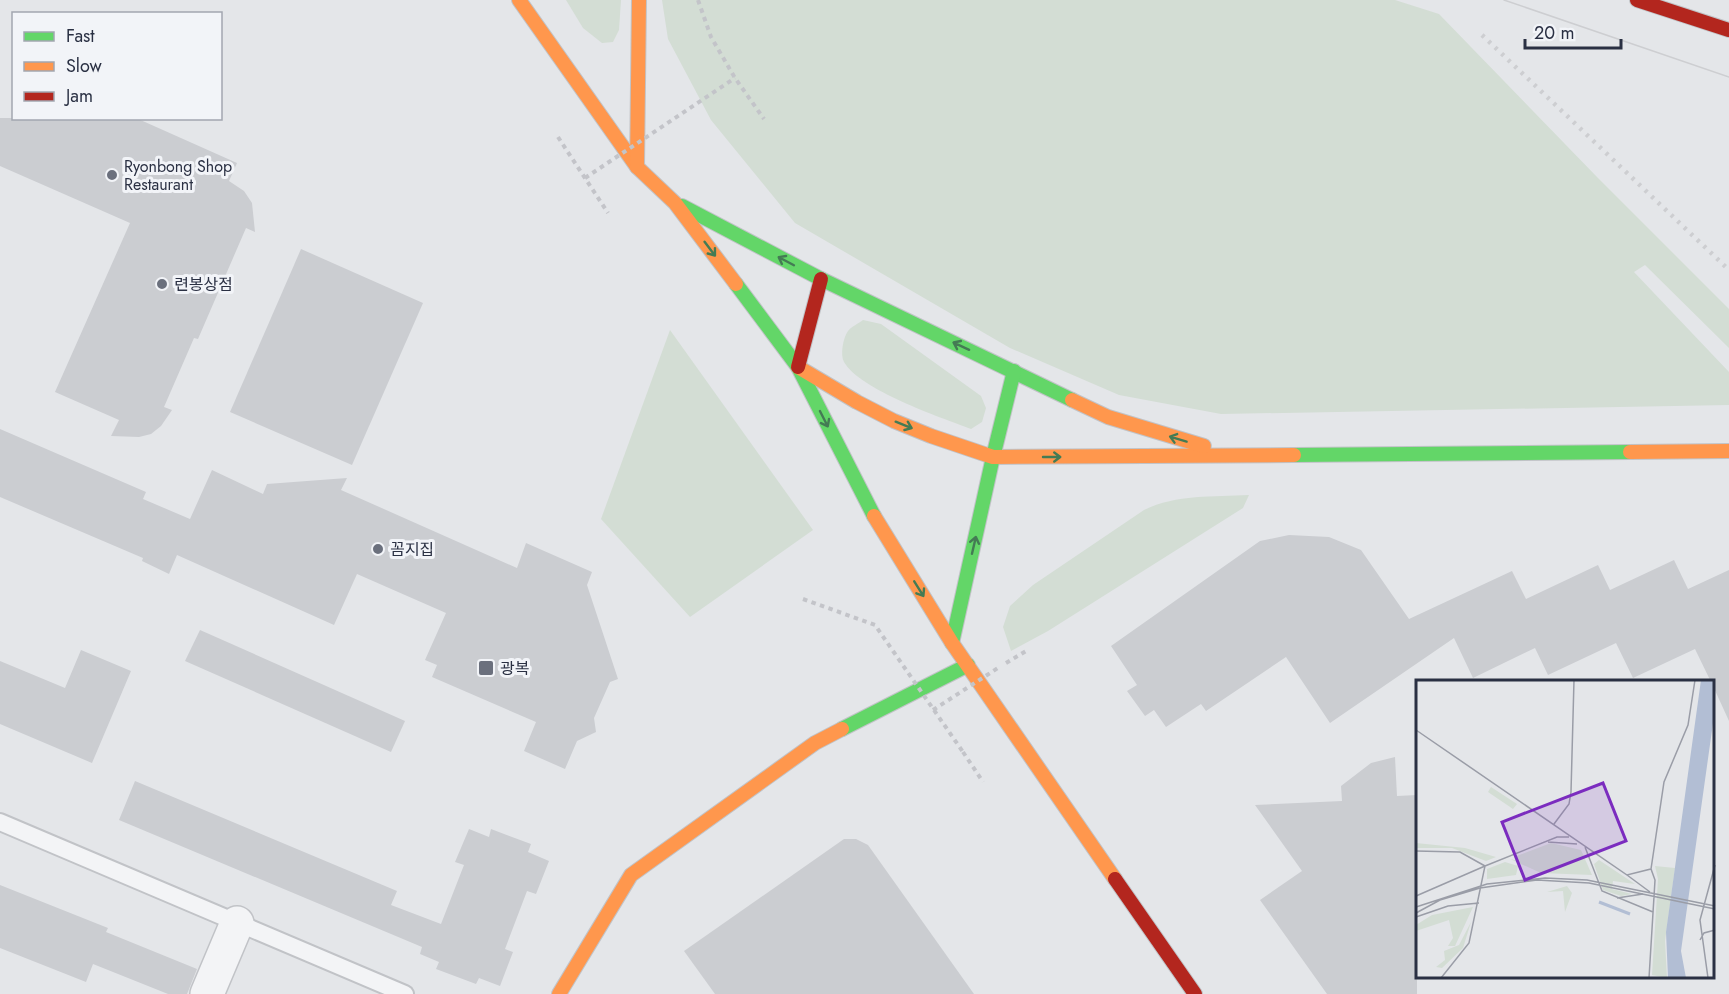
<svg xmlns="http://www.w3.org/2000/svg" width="1729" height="994" font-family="Jost,'Noto Sans KR',sans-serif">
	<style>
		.green { fill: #d3ddd4 }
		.building { fill: #cbcdd1 }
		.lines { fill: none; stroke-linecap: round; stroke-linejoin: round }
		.lane-casing { stroke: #c1c3c7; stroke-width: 20 }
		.street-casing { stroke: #c1c3c7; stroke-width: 36 }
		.fast-casing { stroke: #c1c3c7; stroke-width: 16 }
		.slow-casing { stroke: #c1c3c7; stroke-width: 16 }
		.jam-casing { stroke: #c1c3c7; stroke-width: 16 }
		.path { stroke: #c3c4c9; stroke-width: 4; stroke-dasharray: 4.5 4.5; stroke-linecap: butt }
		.lane { stroke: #f3f4f6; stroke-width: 16 }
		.street { stroke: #f3f4f6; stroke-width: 33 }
		.fast { stroke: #63d668; stroke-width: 14 }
		.slow { stroke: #ff974d; stroke-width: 14 }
		.jam { stroke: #b3261e; stroke-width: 14 }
		.tram { stroke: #cdced1; stroke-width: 1.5 }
		.rail { stroke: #cdced1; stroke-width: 4.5; stroke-dasharray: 3 6; stroke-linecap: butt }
		.path-bridge { stroke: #c3c4c9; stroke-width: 4; stroke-dasharray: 4.5 4.5; stroke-linecap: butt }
		.oneway { stroke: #447b54 }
		.poi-dot { fill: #6b707d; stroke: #f2f4f8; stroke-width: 2 }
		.labels { text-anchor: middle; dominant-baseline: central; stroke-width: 6; stroke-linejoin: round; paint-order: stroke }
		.poi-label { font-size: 16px; fill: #2a3043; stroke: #f2f4f8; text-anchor: start }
		.inset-river { fill: none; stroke: #b2bed4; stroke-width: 3 }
		.inset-road { fill: none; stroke: #9a9da7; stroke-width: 1.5 }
		.view { fill: #7b2cbf; fill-opacity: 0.15; stroke: #7b2cbf; stroke-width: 3 }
		.inset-edge { fill: none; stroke: #2a3043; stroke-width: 3 }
	</style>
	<rect width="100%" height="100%" fill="#e4e6e9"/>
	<!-- green -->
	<g class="green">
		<polygon points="566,0 621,0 619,30 613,42 602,43 583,28"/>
		<polygon points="662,0 1395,0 1439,14 1597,177 1729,309 1729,348 1645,265 1634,272 1729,372 1729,405 1221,414 1119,395 1010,348 795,223 711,120 668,39"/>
		<path d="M863,320L881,324L981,396L986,408L982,422L971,429C940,417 860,390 844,362C840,355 843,338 848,331C851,327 859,323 863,320Z"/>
		<polygon points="670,330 813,530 690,617 601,519"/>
		<path d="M1249,495L1243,508L1048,631L1011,651L1003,627L1010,606L1033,585L1144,510C1177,494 1213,497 1249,495Z"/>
	</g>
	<!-- building -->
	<g class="building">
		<polygon points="0,118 136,118 237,163 229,181 244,191 252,203 255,232 246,228 198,339 194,338 164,407 172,410 161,426 151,434 139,437 111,436 119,420 55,392 130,223 0,166"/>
		<polygon points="301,249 423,303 352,465 230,412"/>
		<polygon points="0,429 146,492 143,499 190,519 212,470 263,494 267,484 347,478 341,490 517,568 526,543 592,572 587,585 618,679 610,682 594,718 596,732 577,741 565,769 524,751 536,722 432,677 437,665 425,660 446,613 357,574 334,625 177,555 169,574 142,561 143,558 0,497"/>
		<polygon points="1289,535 1329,537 1361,550 1409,619 1512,571 1526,599 1598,565 1610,590 1674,560 1688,589 1729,570 1729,721 1713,686 1713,682 1711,682 1695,649 1633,678 1616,643 1548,675 1535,648 1473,678 1454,638 1330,723 1286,657 1206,711 1201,704 1166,727 1154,710 1145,716 1127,691 1137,685 1111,646 1260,541"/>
		<polygon points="200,630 405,721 391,752 185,661"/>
		<polygon points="81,650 131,671 92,763 0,724 0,661 65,688"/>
		<polygon points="1395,757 1397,796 1417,795 1417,994 1327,994 1260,900 1302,871 1255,805 1342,801 1341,786 1371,763"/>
		<polygon points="135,781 397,891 391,905 441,924 464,865 455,862 469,829 489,837 491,829 531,844 528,852 549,861 536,894 527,891 505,949 513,952 500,986 479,978 476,984 436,969 439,962 420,954 422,947 119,820"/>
		<polygon points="844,839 856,839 868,845 974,994 715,994 684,951"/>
		<polygon points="0,885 108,928 106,932 197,969 187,994 168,994 93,964 86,982 0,948"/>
	</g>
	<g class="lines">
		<defs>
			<polyline id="lane" points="0,822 405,994"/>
			<polyline id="street" points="207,994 237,923"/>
			<g id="fast">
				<polyline points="682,206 821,279 1072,400"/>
				<polyline points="736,284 798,367 874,516"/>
				<polyline points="1294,455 1630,452"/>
				<polyline points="952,643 993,457 1014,371"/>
				<polyline points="842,729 968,665"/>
			</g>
			<g id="slow">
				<polyline points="519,0 637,167 675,203 736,284"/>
				<polyline points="637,167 639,0"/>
				<polyline points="798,367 857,402 894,421 931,436 993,457 1294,455"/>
				<polyline points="1072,400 1108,417 1204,446"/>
				<polyline points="1630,452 1729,451"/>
				<polyline points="874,516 952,643 1115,879"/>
				<polyline points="559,994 631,875 815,743 842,729"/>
			</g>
			<g id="jam">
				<polyline points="1637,0 1729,30"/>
				<polyline points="798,367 821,279"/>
				<polyline points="1115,879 1195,994"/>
			</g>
		</defs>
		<!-- lane casing -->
		<use href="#lane" class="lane-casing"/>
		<!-- street casing -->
		<use href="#street" class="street-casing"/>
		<!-- fast casing -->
		<use href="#fast" class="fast-casing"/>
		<!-- slow casing -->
		<use href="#slow" class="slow-casing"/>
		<!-- jam casing -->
		<use href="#jam" class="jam-casing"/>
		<!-- path -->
		<g class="path">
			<polyline points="698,0 711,37 735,78 764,119"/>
			<polyline points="558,137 608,213"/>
			<polyline points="803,599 875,625 893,651"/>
			<polyline points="1006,663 1026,651"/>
			<polyline points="963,752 983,782"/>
		</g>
		<!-- lane -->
		<use href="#lane" class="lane"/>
		<!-- street -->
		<use href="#street" class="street"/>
		<!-- fast -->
		<use href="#fast" class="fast"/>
		<!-- slow -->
		<use href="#slow" class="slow"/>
		<!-- jam -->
		<use href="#jam" class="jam"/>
		<!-- tram -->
		<polyline class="tram" points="1504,0 1729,77"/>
		<!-- rail -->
		<polyline class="rail" points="1482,35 1729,270"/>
		<!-- path-bridge -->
		<g class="path-bridge">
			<polyline points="585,178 735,78"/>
			<polyline points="893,651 963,752"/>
			<polyline points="933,710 1001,666"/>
		</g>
	</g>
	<!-- one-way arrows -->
	<defs><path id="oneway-shaft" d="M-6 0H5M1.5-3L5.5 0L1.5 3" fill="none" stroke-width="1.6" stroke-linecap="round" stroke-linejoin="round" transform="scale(1.5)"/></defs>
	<g class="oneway">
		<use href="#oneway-shaft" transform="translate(710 249) rotate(53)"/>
		<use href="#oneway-shaft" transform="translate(786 261) rotate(-152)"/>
		<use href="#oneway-shaft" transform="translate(961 346) rotate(-155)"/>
		<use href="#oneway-shaft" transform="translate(824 419) rotate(63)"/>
		<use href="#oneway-shaft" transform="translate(904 425) rotate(22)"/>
		<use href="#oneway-shaft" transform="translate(1178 439) rotate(-163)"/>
		<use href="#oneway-shaft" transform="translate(1052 457)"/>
		<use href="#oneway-shaft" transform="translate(974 545) rotate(-77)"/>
		<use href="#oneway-shaft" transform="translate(919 589) rotate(58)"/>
	</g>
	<!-- markers -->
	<g class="poi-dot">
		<circle cx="112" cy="175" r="6"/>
		<circle cx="162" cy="284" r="6"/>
		<circle cx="378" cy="549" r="6"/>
		<rect x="478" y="660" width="16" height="16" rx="3"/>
	</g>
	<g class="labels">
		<!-- poi labels -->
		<g class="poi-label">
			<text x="124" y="166">Ryonbong Shop<tspan x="124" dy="18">Restaurant</tspan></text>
			<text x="174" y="284">련봉상점</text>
			<text x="390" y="549">꼼지집</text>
			<text x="500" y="668">광복</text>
		</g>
	</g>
	<!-- overview -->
	<g transform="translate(1416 680)">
		<rect width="298" height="298" fill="#e4e6e9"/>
		<path d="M75,107L101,124L97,129L72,112ZM0,163L49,168L80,177L70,181L36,168H0ZM135,163L165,170L176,195L125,193L94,179L104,181L98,177ZM183,180L219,204L197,201L196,209L216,214L205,216L187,210L178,184ZM89,182L102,186L100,195L71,199V189ZM239,186L259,188L249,261L251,298L236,295L242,199ZM151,206L156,213L149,232L147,211L131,212ZM57,227L39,266H32L37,258L33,240L0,251V245L16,235ZM55,242L47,268L26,288L20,287L29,280L28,271L43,265Z" fill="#d3ddd4"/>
		<path d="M285,0H298V36L265,271L270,298H252L250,252Z" fill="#b2bed4"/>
		<path class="inset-river" d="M183,222L214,234"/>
		<path class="inset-road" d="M0,50L211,195L235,189L239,200L233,298M138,144L153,124L155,112L158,0M132,162L161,164M169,167L186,211L237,232M0,171L44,172L69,186L53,263L25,298M69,186L141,157H153M235,189L248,102L272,45L279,0M211,195L234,212M0,216L69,186M201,218L227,214M0,227L71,204L129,198L171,200L299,226M0,233L24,220L64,208L121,200L173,203L299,229M0,237L32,226L63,223M284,260L288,253L299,250M292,298L284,240L299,185"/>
		<path class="view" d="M187,103L210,161L109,200L86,142Z"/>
		<rect width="298" height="298" class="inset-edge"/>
	</g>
	<!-- legend -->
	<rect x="12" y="12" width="210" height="108" fill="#f2f4f8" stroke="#a2a6b0" stroke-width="1.5"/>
	<rect x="24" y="32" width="30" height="9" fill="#63d668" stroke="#a2a6b0" stroke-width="1.5"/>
	<text x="66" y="42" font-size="18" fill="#2a3043">Fast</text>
	<rect x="24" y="62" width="30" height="9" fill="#ff974d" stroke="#a2a6b0" stroke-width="1.5"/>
	<text x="66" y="72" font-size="18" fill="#2a3043">Slow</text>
	<rect x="24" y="92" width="30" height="9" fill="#b3261e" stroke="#a2a6b0" stroke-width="1.5"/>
	<text x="66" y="102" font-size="18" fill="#2a3043">Jam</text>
	<!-- scale -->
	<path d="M1525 39v9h96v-9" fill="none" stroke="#2a3043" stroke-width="3"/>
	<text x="1534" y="39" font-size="18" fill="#2a3043" stroke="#f2f4f8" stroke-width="4.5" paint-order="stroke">20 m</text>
</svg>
